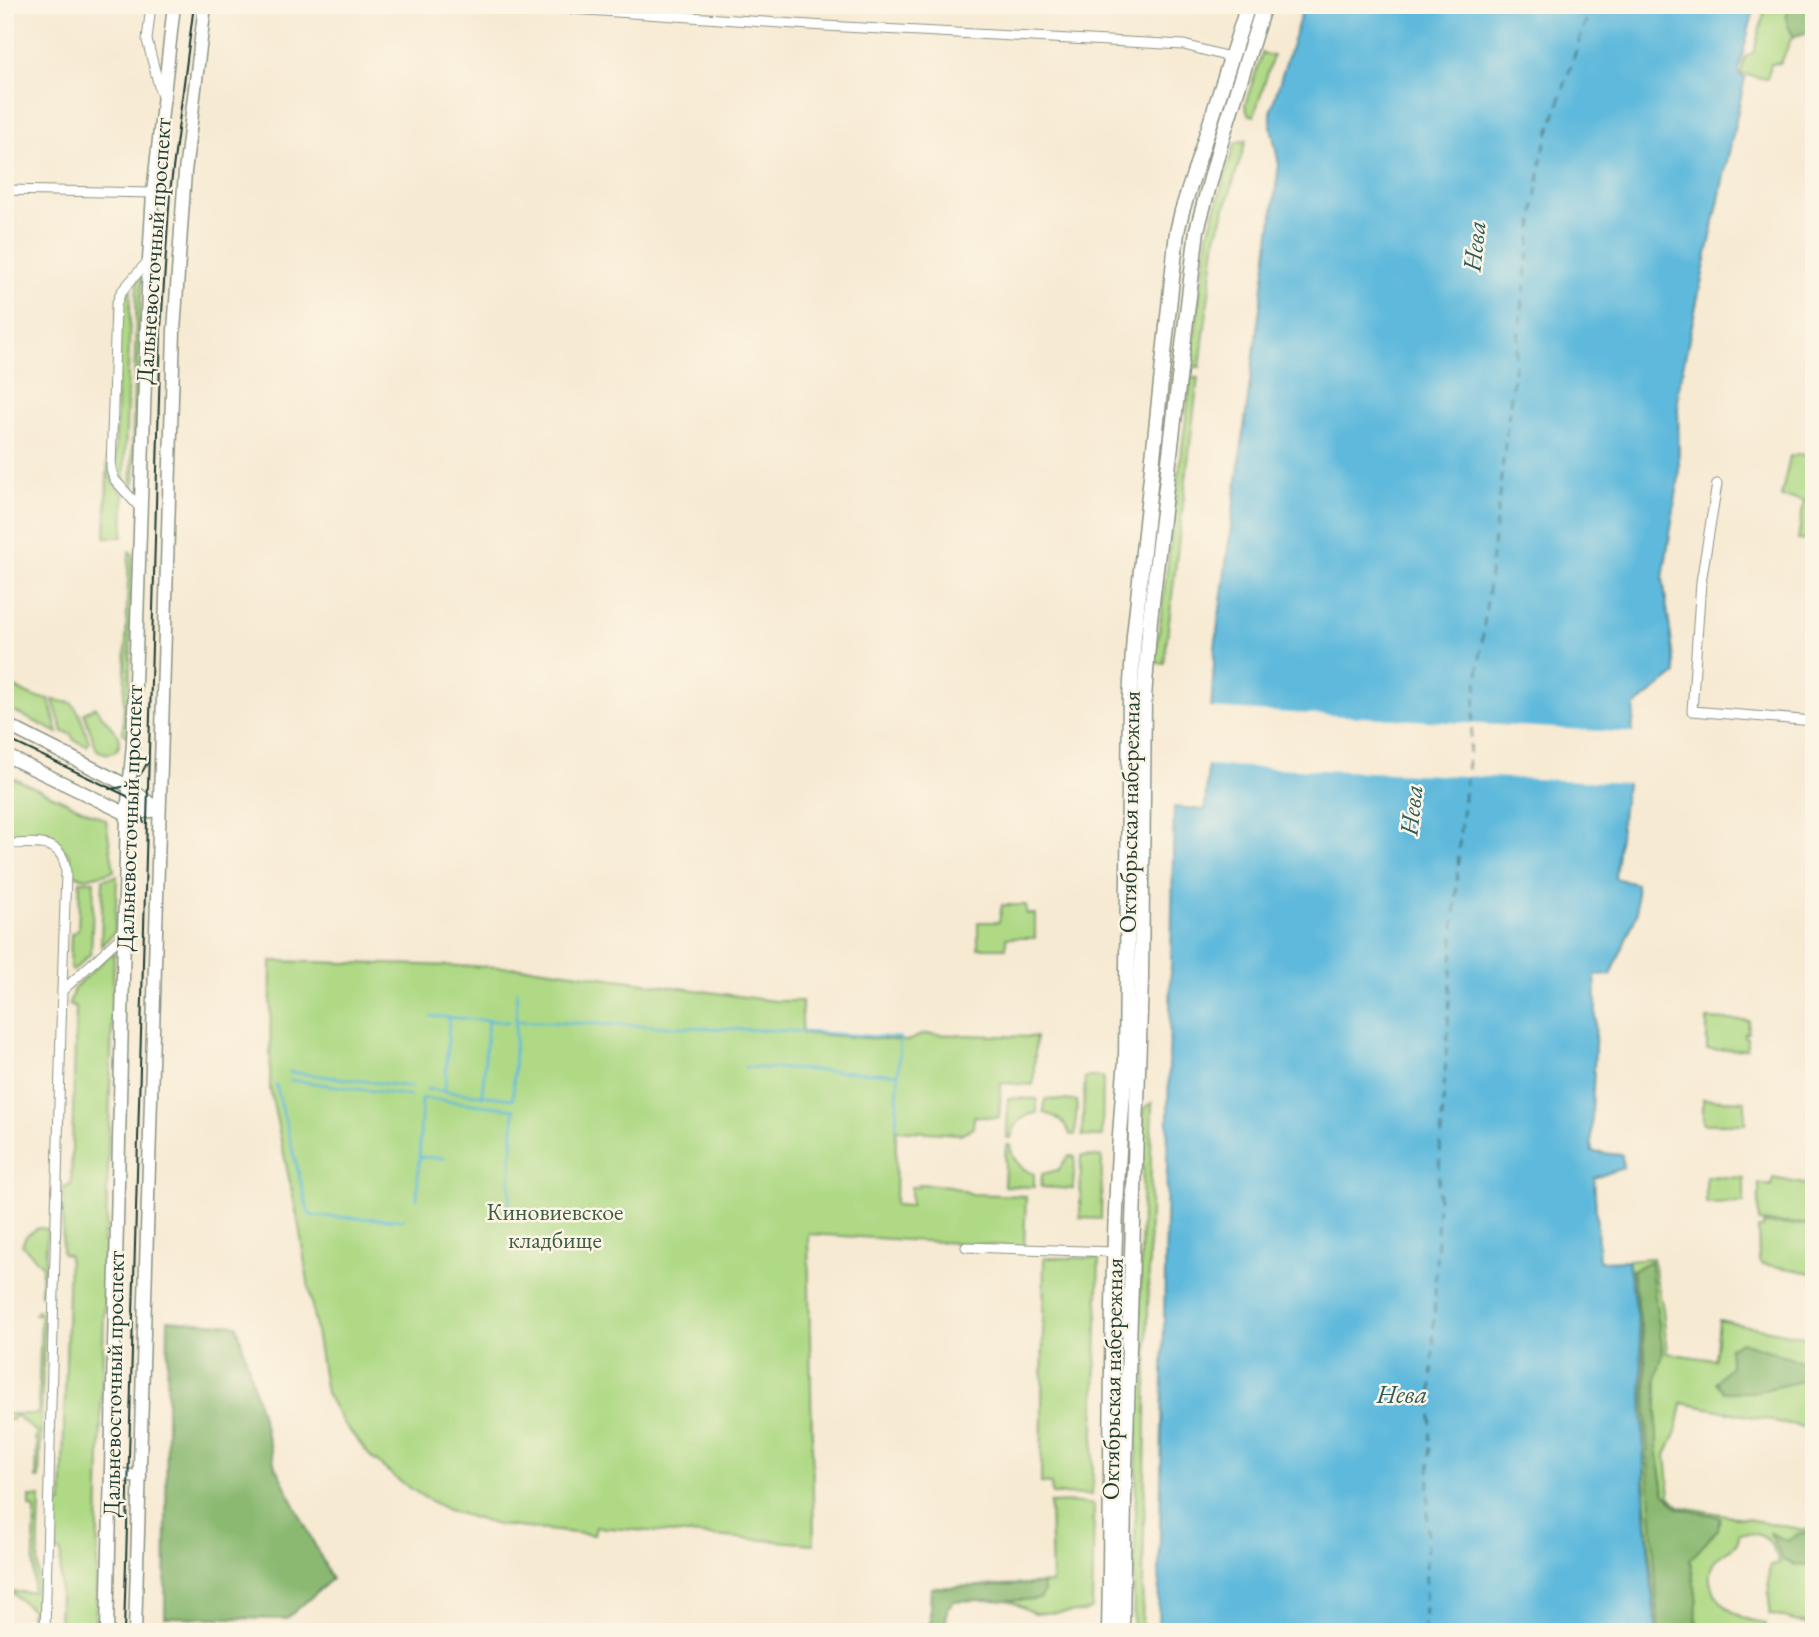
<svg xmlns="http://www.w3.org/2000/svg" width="1819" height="1637" font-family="'EB Garamond',serif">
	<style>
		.green { fill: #afd985; stroke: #678b5c; stroke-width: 2 }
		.forest { fill: #8bb972; stroke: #557b53; stroke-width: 2 }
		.water { fill: #5eb9dc; stroke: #3e7b88; stroke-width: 2 }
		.pier { fill: #f7ead3 }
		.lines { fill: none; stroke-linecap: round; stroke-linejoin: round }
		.stream { stroke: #5eb9dc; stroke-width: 2.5 }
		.ferry { stroke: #2f5c5e; stroke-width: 2; stroke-dasharray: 9 7; stroke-linecap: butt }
		.minor-casing { stroke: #8b9484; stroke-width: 11 }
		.secondary-casing { stroke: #8b9484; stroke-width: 15 }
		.primary-casing { stroke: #8b9484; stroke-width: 17 }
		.minor { stroke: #fff; stroke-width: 9 }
		.secondary { stroke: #fff; stroke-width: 12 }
		.primary { stroke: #fff; stroke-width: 14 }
		.tram { stroke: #1f3d34; stroke-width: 2 }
		.labels { text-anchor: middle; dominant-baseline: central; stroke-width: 5; stroke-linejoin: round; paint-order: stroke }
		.street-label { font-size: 24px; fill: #1f3d34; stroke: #fcf5e5 }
		.park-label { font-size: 24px; fill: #3c5c44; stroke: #fcf5e5 }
		.water-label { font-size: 26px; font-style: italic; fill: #2f5c5e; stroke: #fcf5e5 }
	</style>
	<rect width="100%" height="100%" fill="#fcf5e5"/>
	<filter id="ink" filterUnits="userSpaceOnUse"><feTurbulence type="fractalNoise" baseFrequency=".0143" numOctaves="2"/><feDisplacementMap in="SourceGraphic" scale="14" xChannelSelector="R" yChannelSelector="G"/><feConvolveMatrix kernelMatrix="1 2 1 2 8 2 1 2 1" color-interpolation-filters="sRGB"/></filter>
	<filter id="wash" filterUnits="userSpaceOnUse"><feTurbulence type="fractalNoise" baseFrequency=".00686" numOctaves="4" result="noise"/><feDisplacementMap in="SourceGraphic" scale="28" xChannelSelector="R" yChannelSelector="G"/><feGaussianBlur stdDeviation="1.57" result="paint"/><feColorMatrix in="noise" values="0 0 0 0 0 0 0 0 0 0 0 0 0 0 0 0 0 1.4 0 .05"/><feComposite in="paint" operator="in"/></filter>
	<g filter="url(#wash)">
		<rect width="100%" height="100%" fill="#f7ead3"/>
		<!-- green -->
		<g class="green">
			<polygon points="1766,5 1790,5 1788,8 1790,31 1794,36 1791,39 1781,63 1771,64 1767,79 1741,74 1745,57 1754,52"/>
			<polygon points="1262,53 1273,56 1254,116 1248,114 1245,105"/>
			<polygon points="1246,141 1216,237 1200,367 1194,366 1191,362 1208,234 1234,146 1237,142"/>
			<polygon points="142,275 134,494 133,495 131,493 137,280"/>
			<polygon points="131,287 124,486 118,478 115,470 119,302"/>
			<polygon points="1191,378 1198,378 1164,663 1155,663"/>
			<polygon points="110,396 110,477 124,496 123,537 105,537"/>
			<polygon points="1796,454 1814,456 1814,541 1798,540 1804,500 1781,497 1790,456 1795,456"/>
			<polygon points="129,551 133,554 128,737 123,733"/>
			<polygon points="5,683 34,697 49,699 58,733 5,707"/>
			<polygon points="53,700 72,703 80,715 89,742 87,746 74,740 71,734 63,732"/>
			<path d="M95,707L119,736V746C114,756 105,754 97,750L84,713Z"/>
			<path d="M5,774L106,820L114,871L86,878L70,874V855C51,835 31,838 5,837Z"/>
			<polygon points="117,876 115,932 101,946 103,879"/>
			<polygon points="80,881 94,881 91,953 73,971 70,969 71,934 78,930"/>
			<polygon points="1002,905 1026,905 1026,914 1035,914 1035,938 1006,938 1006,948 978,948 978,922 999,922"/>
			<polygon points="114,951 106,1234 103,1234 103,1243 106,1243 95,1632 59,1632 61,1553 54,1549 55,1506 62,1502 69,1255 63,1254 62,1251 64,1188 71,1185 76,1008 69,1005 74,988"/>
			<polygon points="271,961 537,968 774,1001 802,1001 802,1033 907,1041 924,1034 1036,1037 1033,1085 1001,1083 999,1118 974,1116 973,1128 960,1134 896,1130 895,1205 911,1206 911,1187 918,1187 918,1184 951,1186 972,1194 1026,1196 1024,1247 808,1234 814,1544 596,1527 594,1535 497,1525 448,1510 425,1498 398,1480 371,1457 343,1423 326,1393 298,1220 270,1089"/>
			<polygon points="1707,1019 1749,1021 1748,1033 1745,1033 1744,1037 1747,1038 1747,1049 1707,1050"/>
			<polygon points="1085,1077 1103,1077 1102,1137 1082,1136"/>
			<path d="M1008,1098L1037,1099V1113C1023,1115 1014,1124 1011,1138H1007Z"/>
			<path d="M1045,1099L1077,1101L1075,1135H1070C1066,1122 1057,1116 1044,1113Z"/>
			<polygon points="1703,1099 1745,1101 1745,1124 1703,1124"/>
			<polygon points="1152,1103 1142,1632 1133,1632 1144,1111 1145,1107"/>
			<path d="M1006,1145H1010C1012,1160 1020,1169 1034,1174V1187L1004,1186Z"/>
			<polygon points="1069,1156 1075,1156 1073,1189 1041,1187 1042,1174 1058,1170"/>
			<polygon points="1081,1156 1102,1157 1101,1219 1080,1218"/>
			<polygon points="1706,1176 1744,1178 1744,1203 1706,1204"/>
			<polygon points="1773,1178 1814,1186 1814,1224 1759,1222 1759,1183 1771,1186"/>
			<polygon points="1763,1224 1814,1225 1813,1273 1762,1264 1759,1261 1758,1228 1763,1228"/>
			<polygon points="38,1228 47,1229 44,1295 41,1295 42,1265 22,1245 26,1236"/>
			<polygon points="1044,1258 1099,1258 1092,1495 1052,1494 1051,1484 1041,1483"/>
			<path d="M1652,1258L1663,1309L1667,1353L1715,1360L1719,1320L1814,1339V1429L1682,1403L1676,1434L1666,1455L1670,1496L1679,1506L1805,1530L1814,1524V1589L1806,1624L1769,1614C1771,1598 1766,1581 1770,1565L1780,1563C1770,1539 1766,1532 1739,1533C1740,1550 1723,1549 1715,1561C1699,1583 1723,1609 1744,1618C1750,1621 1759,1621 1766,1624L1761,1632H1657L1646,1500L1643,1348L1628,1260Z"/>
			<polygon points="37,1311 45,1311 39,1479 36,1479 37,1443 35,1439 37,1433 16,1415 11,1420 5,1420 5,1414 38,1414 41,1315 35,1314"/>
			<polygon points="30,1497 40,1497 36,1632 32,1632 32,1619 30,1615 32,1610 11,1592 5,1597 5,1592 33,1592 35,1509 30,1507"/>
			<polygon points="1072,1502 1094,1505 1092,1608 1084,1612 1034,1613 1006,1599 954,1601 947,1610 945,1632 939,1632 939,1626 930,1625 931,1588 1052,1583 1050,1503"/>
		</g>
		<!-- forest -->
		<g class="forest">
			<path d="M1790,5L1814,7V31L1794,36C1787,27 1784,16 1790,5Z"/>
			<polygon points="1650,1261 1663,1353 1657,1376 1657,1447 1664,1492 1678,1508 1720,1517 1718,1529 1690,1560 1697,1601 1696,1632 1659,1632 1648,1460 1645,1349 1632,1270"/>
			<polygon points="168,1320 237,1325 275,1466 332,1579 286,1619 165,1617"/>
			<polygon points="1741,1342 1814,1365 1814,1389 1801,1381 1755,1392 1724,1392 1716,1382 1730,1366 1729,1347"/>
			<polygon points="1770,1533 1787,1541 1800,1533 1814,1533 1814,1550 1809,1566 1795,1565 1783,1560"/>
			<path d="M1043,1584L1044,1591L1041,1598C1013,1603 983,1598 953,1601L947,1610L945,1632H939V1626L930,1625L931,1588Z"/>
		</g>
		<!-- water -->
		<path class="water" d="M1304,5H1755L1739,69V75L1745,78L1678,390L1679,477L1663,578L1676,674L1635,706L1615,878L1636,884L1637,913L1611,975L1595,976C1599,1035 1590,1093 1592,1152L1622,1155L1623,1168L1594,1178L1599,1261L1628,1260L1641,1348L1645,1513L1656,1632H1158L1174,807L1205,810L1215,647L1279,165L1271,126V110Z"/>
		<!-- pier -->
		<polygon class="pier" points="1207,708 1636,733 1630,783 1204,765"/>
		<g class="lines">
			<!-- stream -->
			<g class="stream">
				<polyline points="431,1016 509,1022"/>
				<polyline points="516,1021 791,1031 900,1038 896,1127"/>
				<polyline points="744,1067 898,1074"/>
				<polyline points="289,1072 412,1087"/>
				<polyline points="290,1080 410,1096"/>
				<polyline points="276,1085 309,1214 314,1216 401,1220 405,1218"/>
				<polyline points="426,1089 513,1099 517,991"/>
				<polyline points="445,1091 449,1018"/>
				<polyline points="482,1096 488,1020"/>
				<polyline points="419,1157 445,1158"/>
				<polyline points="417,1199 422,1098 514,1109 509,1211"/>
			</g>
			<!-- ferry -->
			<polyline class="ferry" points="1424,1632 1439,1170 1460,831 1512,385 1542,154 1591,5"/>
		</g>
	</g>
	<g filter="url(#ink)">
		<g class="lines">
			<defs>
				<g id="minor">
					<polyline points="151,5 147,40 161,94"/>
					<polyline points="512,5 825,26 1184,45 1233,58"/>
					<polyline points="5,190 153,193"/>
					<polyline points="1717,484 1701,582 1692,711 1814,721"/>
					<polyline points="140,508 114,479 111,469 116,305 121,292 149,260"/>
					<path d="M5,844C33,844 64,836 66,873L62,991"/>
					<polyline points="966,1247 1115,1252"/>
					<polyline points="45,1632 62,991 124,934"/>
				</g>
				<g id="secondary">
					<polyline points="5,724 128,786 158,810"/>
					<polyline points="5,755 127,814 158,810"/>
					<polyline points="111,1474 140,1477"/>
					<polyline points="107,1632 127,814 133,743 149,260 153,193 174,5"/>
					<polyline points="135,1632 174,331 185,172 205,5"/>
				</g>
				<g id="primary">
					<path d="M1109,1632C1113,1441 1108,1250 1126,1060L1130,698L1134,636L1177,232L1182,211L1248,5"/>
					<polyline points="1122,1632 1124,1499 1141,979 1144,698 1150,619 1197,230 1222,138 1264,5"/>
				</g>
			</defs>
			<!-- minor casing -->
			<use href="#minor" class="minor-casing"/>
			<!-- secondary casing -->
			<use href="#secondary" class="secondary-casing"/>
			<!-- primary casing -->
			<use href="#primary" class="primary-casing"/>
			<!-- minor -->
			<use href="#minor" class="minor"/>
			<!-- secondary -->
			<use href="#secondary" class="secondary"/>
			<!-- primary -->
			<use href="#primary" class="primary"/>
			<!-- tram -->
			<g class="tram">
				<polyline points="5,738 127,796 138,808 144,823"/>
				<path d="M109,789C128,788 142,778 148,760"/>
				<polyline points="124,1632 161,328 170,192 194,5"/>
			</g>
		</g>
	</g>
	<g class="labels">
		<!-- street labels -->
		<g class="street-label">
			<text transform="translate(153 251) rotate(-86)">Дальневосточный проспект</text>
			<text transform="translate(1129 812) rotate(-89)">Октябрьская набережная</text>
			<text transform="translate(129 818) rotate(-88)">Дальневосточный проспект</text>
			<text transform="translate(1112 1379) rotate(-89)">Октябрьская набережная</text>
			<text transform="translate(113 1384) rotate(-89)">Дальневосточный проспект</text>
		</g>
		<!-- park labels -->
		<g class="park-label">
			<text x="555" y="1211">Киновиевское<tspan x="555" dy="28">кладбище</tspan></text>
		</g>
		<!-- water labels -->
		<g class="water-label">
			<text transform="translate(1474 246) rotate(-84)">Нева</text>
			<text transform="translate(1411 810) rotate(-84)">Нева</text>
			<text x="1402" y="1394">Нева</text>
		</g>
	</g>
	<!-- margin -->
	<rect width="1819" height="1637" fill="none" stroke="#fcf5e5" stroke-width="28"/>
</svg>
